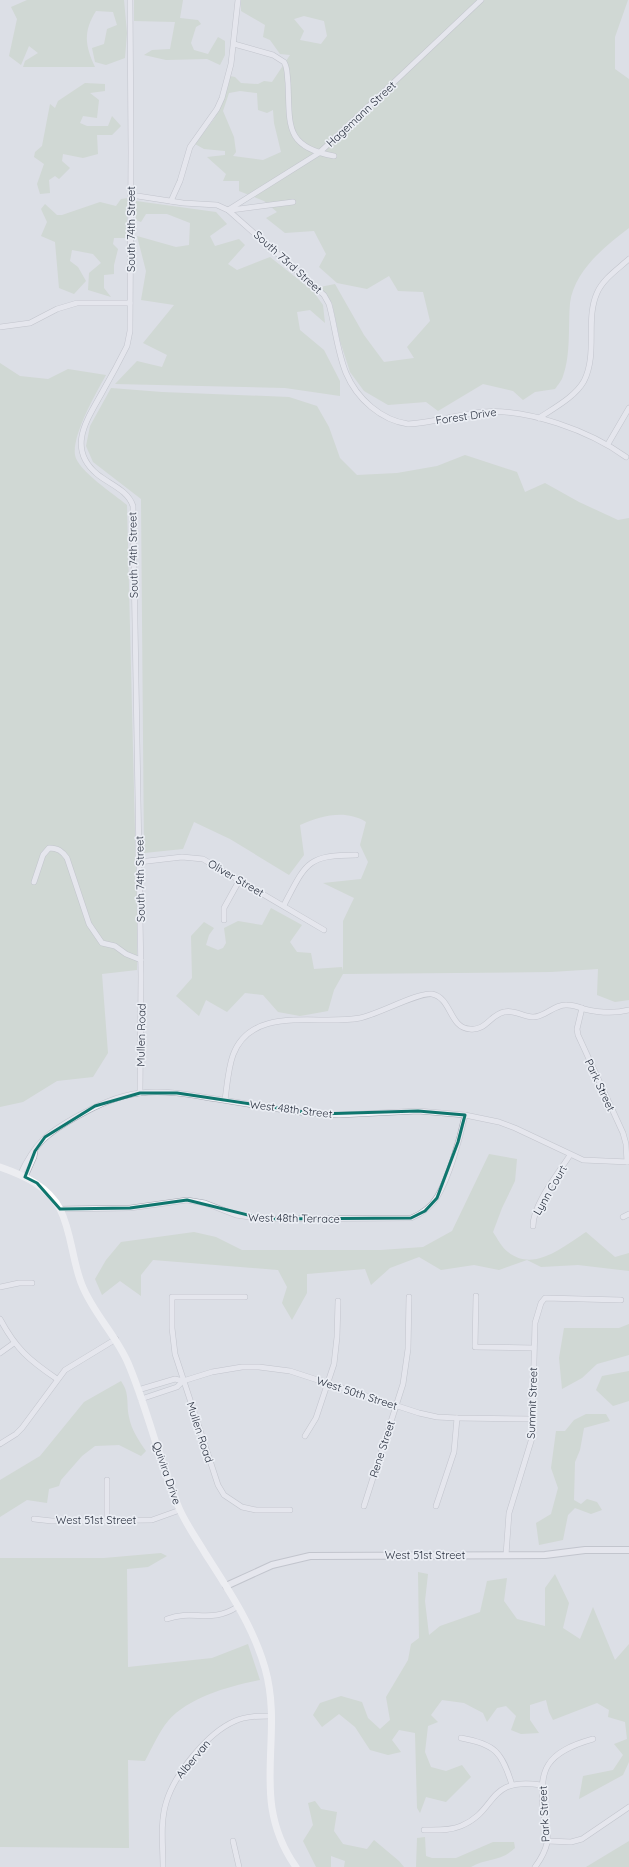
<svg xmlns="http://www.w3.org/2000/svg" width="629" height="1867" font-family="Quicksand,sans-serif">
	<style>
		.green { fill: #c1d0be; fill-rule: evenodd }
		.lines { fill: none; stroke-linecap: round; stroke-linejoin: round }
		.minor-casing { stroke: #a2a6b0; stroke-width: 6 }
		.tertiary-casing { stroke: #a2a6b0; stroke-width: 8 }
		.minor { stroke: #eff0f5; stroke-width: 5 }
		.tertiary { stroke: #eff0f5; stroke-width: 6 }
		.secondary { stroke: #fff; stroke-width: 7 }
		.marked { fill: none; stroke: #0f766e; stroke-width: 3; stroke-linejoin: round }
		.labels { text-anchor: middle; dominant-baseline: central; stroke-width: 3.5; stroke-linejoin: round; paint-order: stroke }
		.street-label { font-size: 11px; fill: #262d3c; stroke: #ebeef4 }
	</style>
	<rect width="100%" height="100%" fill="#dcdfe6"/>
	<!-- green -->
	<g class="green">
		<path d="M27,0H124L127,33L125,58L106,65L95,62L92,48L104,44L107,29L117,25L113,12L96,11C83,32 85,45 95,67H23L25,61L38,53L29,46L21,65L9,56L17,19L11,7Z"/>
		<polygon points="134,0 183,0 180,18 198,20 201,24 196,27 191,43 194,50 208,54 218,37 225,41 225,55 220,65 207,59 166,60 144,55 152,50 170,49 175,22 134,21"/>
		<path d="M241,0H628L615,37V69L629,79V228C605,246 574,271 570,303C568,325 571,354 563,376C562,380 558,385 555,389L535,392L523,400L513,391L483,384L438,411L426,402L388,405L364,391L350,372L340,341L332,303L320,287L335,284L364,335L384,362L414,358L407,347L430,321L423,292L398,291L389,276L367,289L337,283L319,267L326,254L314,231L285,233L266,218L277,212L264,201L239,191V181H223L226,174L207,157L225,155V151L204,149L195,144L214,119L222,102L230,76L235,77L241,83L258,84L264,81L272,82L290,55L280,54L270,40L263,37L265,25L241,11ZM304,16L324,21L327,36L321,44L300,40L304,31L294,19ZM240,91L257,93L258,110L267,113L273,110L274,123L281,152L263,160L233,156L236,152L234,137L223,111L229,93Z"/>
		<polygon points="85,83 105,84 105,91 90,93 99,100 97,118 83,116 80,123 87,126 108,126 112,116 121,126 112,135 97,135 98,154 83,158 63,154 62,161 70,168 59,179 55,176 49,180 50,193 40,194 37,184 44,164 34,157 35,152 42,146 50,104 55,108 58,101"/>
		<polygon points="128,198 126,238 114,238 113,244 118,249 114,265 114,274 104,275 104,288 111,297 88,290 89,273 101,263 93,254 72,250 70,261 78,267 86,281 74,294 59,288 55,242 41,236 47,222 41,209 45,204 57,215 62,215 100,202 116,206 121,199"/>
		<polygon points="136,201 216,212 227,224 210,236 215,246 239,239 245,245 228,264 237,270 270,257 313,291 323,305 325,323 310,310 297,312 300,330 324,350 340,381 340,396 285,388 115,384 137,361 162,367 167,355 143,343 174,305 141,300 146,271 137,236 176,247 189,245 190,223 167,214 146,214 141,222 136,220"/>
		<path d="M0,363L20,376L48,379L68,369L106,375C96,393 72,435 75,455C77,470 115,495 127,505L137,914V970L102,974L108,1053L93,1077L57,1081L23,1102L0,1107Z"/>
		<path d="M111,388L162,392L289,397L317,406L329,427L340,458L357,475L397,473L437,466L465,455L517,472L525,492L545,483L579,502L618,520L629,518V1000L615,1002L597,995L598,969L551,972L343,974L334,990L328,1011L300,1016L278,1012L263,995L245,993L227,1012L206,1000L199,1016L176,996L192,978L191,936L204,922L214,928L209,935L206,945L218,950L223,948L226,943L224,928L238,921L262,925L271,908L302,925L290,942L297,952L311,953L314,969L342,967L343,971V921L354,898L323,883L361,879L368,862L360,845L366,822C345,809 321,816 300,825L304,855L289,875L230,839L194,822L183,849L144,853L141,499L93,462L86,446L90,426Z"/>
		<path d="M489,1154L517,1159L515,1181L502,1208L493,1232C497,1238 502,1248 508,1252C534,1273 564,1246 586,1232L615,1257L629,1253V1271L578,1265L541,1267L527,1260L499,1270L474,1265L441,1270L419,1257L390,1268L371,1285L365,1269L307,1274V1293L292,1320L282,1303L287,1287L278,1270L153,1260L141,1275V1296L120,1281L102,1295L95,1279L106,1260L121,1242L194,1232L216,1237L242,1250H381L423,1247L452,1231Z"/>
		<polygon points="629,1324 629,1355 597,1364 582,1378 562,1389 559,1358 564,1328 619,1328"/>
		<polygon points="629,1371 629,1401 613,1406 596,1390 602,1376"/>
		<path d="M121,1381C130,1394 126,1402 129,1417C131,1429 139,1441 146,1451L141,1456L119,1445L95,1446L82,1456L61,1480L59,1486L49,1489L47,1503L27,1500L0,1517V1480L40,1456L84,1402Z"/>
		<polygon points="586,1414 606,1414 610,1421 584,1428 580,1450 575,1462 574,1500 581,1504 587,1499 597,1502 602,1510 591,1514 575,1508 568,1515 563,1540 539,1545 536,1523 551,1514 558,1488 551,1468 556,1431 565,1431 574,1420"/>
		<path d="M161,1553L167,1556L148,1567L127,1569L128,1667L212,1658L248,1644L260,1680C230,1686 189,1697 168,1721C159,1732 152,1748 145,1761L128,1760L129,1848L0,1847V1558H104Z"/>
		<polygon points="418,1572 428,1574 425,1601 429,1635 440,1626 480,1612 487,1581 507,1578 504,1601 517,1619 545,1626 545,1588 555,1574 569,1603 563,1628 580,1639 593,1607 615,1660 629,1644 629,1762 623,1775 579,1799 583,1776 613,1770 623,1755 614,1744 627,1739 625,1722 608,1717 609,1710 597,1703 553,1720 549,1712 546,1700 530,1705 530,1720 539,1733 521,1734 511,1730 516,1716 506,1706 497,1708 487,1722 483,1713 464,1703 442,1700 431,1715 438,1722 428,1726 425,1752 431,1767 446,1771 462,1765 471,1777 446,1802 426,1797 420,1813 417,1808 415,1733 399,1730 392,1740 401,1752 388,1755 370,1750 355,1727 339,1714 322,1727 313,1715 320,1703 341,1696 362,1702 368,1718 380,1729 390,1720 386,1697 408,1660 411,1644 419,1638"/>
		<polygon points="315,1801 321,1809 337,1812 334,1831 343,1844 367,1849 374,1840 399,1861 404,1867 344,1867 345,1861 331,1856 331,1867 316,1867 303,1841 313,1825 308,1803"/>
		<path d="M425,1837L426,1856L432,1858H456L493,1842H514L515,1848C501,1862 486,1858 471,1867H416L417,1838Z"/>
		<polygon points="629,1841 629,1867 586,1867"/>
	</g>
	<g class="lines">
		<defs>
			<g id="minor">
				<path d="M130,0L131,152L130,331L127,346C120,360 112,375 104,389C89,417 65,447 97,474C109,484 128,490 133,506L141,976L140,1093"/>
				<path d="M234,44L273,55L284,62C288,68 287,76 288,83C290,125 284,147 334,156"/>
				<polyline points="131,195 183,203 217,205 228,210 319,153 481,0"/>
				<polyline points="171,201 180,181 190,147 217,109 222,98 231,64 238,0"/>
				<path d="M228,210L324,295L329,304C335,326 337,351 346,373C357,399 381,420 408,424C434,423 458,414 483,412C527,408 590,431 626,457"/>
				<polyline points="231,210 293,202"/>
				<polyline points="0,327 30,323 57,309 77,303 130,303"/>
				<path d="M539,418C554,408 575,397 584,381C598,353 585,320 597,293C603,279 618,269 629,259"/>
				<polyline points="608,444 629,408"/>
				<polyline points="139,862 182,857 203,859 324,930"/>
				<path d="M34,882L43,855L49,848C58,848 62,851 67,858L89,924L102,943L115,946L126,954L141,960"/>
				<path d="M284,905C306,863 307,855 356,855"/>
				<polyline points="224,920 224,908 240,879"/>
				<polyline points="582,1008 577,1029 578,1035 623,1133 626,1144 627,1162"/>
				<path d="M225,1100C227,1086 228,1069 233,1055C252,1004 319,1026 360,1018C379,1014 418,992 432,994C452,998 449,1028 470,1029C486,1031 490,1015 504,1012C514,1009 523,1017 533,1017C546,1017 554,1004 567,1005C573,1005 579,1007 584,1009C600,1013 613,1014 629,1010"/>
				<path d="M20,1175C35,1143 47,1133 78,1116C98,1105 117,1096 140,1093C163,1090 186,1094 209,1098C245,1103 281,1111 318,1114L339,1115L418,1111L465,1115L499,1122L515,1128L583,1160L629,1162"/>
				<polyline points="25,1177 34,1157 35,1151"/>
				<path d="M60,1209L130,1208L187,1200L205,1203L236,1215L264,1219L411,1218C421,1214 431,1207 437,1197C449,1178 460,1138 465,1115"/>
				<polyline points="623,1217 629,1214"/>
				<path d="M533,1226C533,1204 558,1174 570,1155"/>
				<polyline points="0,1287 19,1283 32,1283"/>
				<polyline points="476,1296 475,1347 534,1348"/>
				<polyline points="245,1297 172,1297 172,1328 175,1354 218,1485 224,1495 242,1507 256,1510 290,1510"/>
				<path d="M0,1319C16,1349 29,1360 57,1379"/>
				<polyline points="0,1353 14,1343"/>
				<polyline points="138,1390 175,1379 183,1381"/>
				<polyline points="141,1399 177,1387 183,1381 212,1372 242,1367 259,1367 290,1371 419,1413 437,1417 457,1418 533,1419"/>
				<polyline points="305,1436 316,1418 334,1364 337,1337 338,1301"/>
				<polyline points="0,1444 16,1434 22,1428 65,1370 116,1339"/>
				<polyline points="364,1506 403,1384 408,1349 409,1297"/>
				<polyline points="436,1506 454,1452 457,1418"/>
				<polyline points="34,1519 52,1521 152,1520 180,1510"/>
				<polyline points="107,1520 107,1480"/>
				<polyline points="506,1555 509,1513 532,1438 535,1323 541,1303 545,1298 621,1300"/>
				<path d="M167,1619C193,1609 211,1624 237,1607"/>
				<path d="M461,1738C495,1744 502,1752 512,1785"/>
				<path d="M424,1830C436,1830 449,1831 461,1826C499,1810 485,1777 541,1785"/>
				<polyline points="233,1841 239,1867"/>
				<polyline points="548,1841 571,1842 582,1839 629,1807"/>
				<path d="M163,1867C163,1846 160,1823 166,1803C174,1775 207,1733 235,1721C246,1716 259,1716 271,1716"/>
				<path d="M535,1867C541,1859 545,1852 547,1843C549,1835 545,1823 544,1815C537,1768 547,1752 593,1739"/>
			</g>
			<polyline id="tertiary" points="226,1586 272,1565 310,1556 545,1555 585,1550 629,1550"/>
		</defs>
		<!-- minor casing -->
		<use href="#minor" class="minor-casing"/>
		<!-- tertiary casing -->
		<use href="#tertiary" class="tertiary-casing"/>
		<!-- minor -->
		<use href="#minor" class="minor"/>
		<!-- tertiary -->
		<use href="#tertiary" class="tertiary"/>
		<!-- secondary -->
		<path class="secondary" d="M0,1167C23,1175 48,1186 60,1209C72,1233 72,1261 82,1285C93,1313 116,1335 128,1363C148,1410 159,1461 179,1508C186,1524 196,1538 205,1553C228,1589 253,1626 265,1668C285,1739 248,1799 296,1867"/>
	</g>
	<!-- marked area -->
	<path d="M0 0H629V1867H0ZM140,1093H177L318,1114L418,1111L465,1115L458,1142L437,1198L425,1211L411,1218L264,1219L187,1200L130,1208L60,1209L37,1183L25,1177L35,1151L45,1137L95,1106Z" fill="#dcdfe6" fill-opacity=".55" fill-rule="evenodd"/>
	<path class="marked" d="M140,1093H177L318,1114L418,1111L465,1115L458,1142L437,1198L425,1211L411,1218L264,1219L187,1200L130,1208L60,1209L37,1183L25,1177L35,1151L45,1137L95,1106Z"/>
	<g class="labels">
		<!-- street labels -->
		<g class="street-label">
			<text transform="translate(361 114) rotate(-43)">Hagemann Street</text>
			<text transform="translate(131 229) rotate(-90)">South 74th Street</text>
			<text transform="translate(288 262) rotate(42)">South 73rd Street</text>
			<text transform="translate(466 416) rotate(-8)">Forest Drive</text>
			<text transform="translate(133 555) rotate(-91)">South 74th Street</text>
			<text transform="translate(236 878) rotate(30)">Oliver Street</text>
			<text transform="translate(140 879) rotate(-91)">South 74th Street</text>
			<text transform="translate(141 1035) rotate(-89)">Mullen Road</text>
			<text transform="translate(600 1085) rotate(65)">Park Street</text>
			<text transform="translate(291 1109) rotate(7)">West 48th Street</text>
			<text transform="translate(550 1190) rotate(-60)">Lynn Court</text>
			<text transform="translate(294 1218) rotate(1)">West 48th Terrace</text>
			<text transform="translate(357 1393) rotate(18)">West 50th Street</text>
			<text transform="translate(532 1403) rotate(-88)">Summit Street</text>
			<text transform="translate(200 1432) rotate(72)">Mullen Road</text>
			<text transform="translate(382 1449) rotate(-72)">Rene Street</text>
			<text transform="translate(167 1473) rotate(71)">Quivira Drive</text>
			<text x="96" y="1520">West 51st Street</text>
			<text x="425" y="1555">West 51st Street</text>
			<text transform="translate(193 1759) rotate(-50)">Albervan</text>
			<text transform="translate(544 1814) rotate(-93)">Park Street</text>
		</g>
	</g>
</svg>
